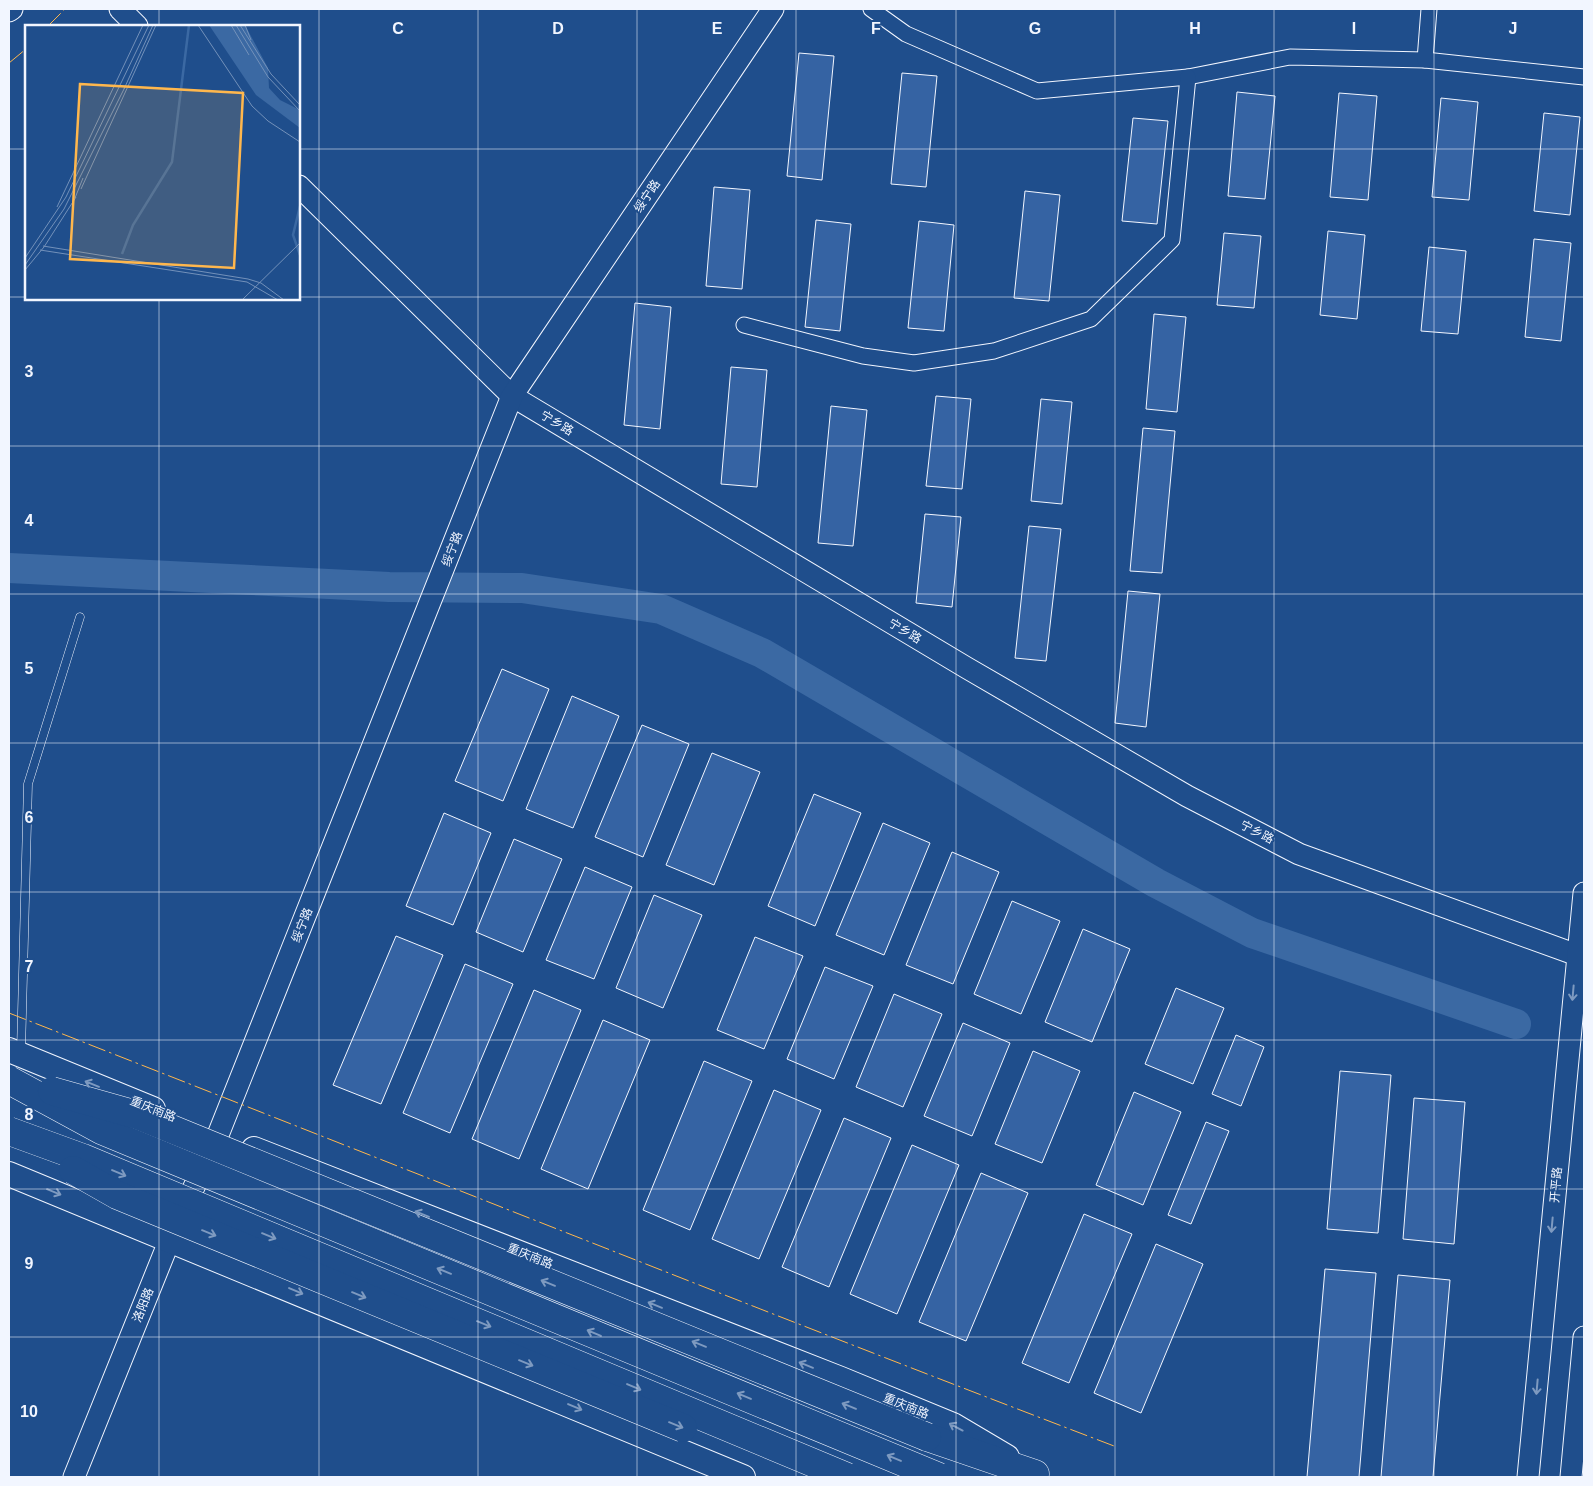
<svg xmlns="http://www.w3.org/2000/svg" width="1593" height="1486" font-family="Helvetica,'Noto Sans SC',sans-serif">
	<style>
		.lines { fill: none; stroke-linecap: round; stroke-linejoin: round }
		.river { stroke: #3b69a3; stroke-width: 30 }
		.building { fill: #3563a3; stroke: #f2f6ff }
		.lane-casing { stroke: #f2f6ff; stroke-width: 9 }
		.street-casing { stroke: #f2f6ff; stroke-width: 17 }
		.secondary-casing { stroke: #f2f6ff; stroke-width: 23 }
		.primary-casing { stroke: #f2f6ff; stroke-width: 26 }
		.highway-casing { stroke: #f2f6ff; stroke-width: 29 }
		.lane { stroke: #1f4e8c; stroke-width: 8 }
		.street { stroke: #1f4e8c; stroke-width: 15 }
		.secondary { stroke: #1f4e8c; stroke-width: 21 }
		.primary { stroke: #1f4e8c; stroke-width: 24 }
		.highway { stroke: #1f4e8c; stroke-width: 28 }
		.highway-bridge-casing { stroke: #f2f6ff; stroke-width: 29; stroke-linecap: butt }
		.highway-bridge { stroke: #1f4e8c; stroke-width: 28 }
		.power { stroke: #ffb74d; stroke-width: 1; stroke-dasharray: 18 4 2.5 4; stroke-linecap: butt }
		.oneway { stroke: #7e9ac0 }
		.grid { fill: none; stroke: #f2f6ff; stroke-width: 1; stroke-opacity: 0.55 }
		.labels { text-anchor: middle; dominant-baseline: central; stroke-width: 4; stroke-linejoin: round; paint-order: stroke }
		.street-label { font-size: 12px; fill: #f2f6ff; stroke: #1f4e8c }
		.inset-river { fill: none; stroke: #3b69a3; stroke-width: 2.5 }
		.inset-road { fill: none; stroke: #7391ba; stroke-width: 1 }
		.view { fill: #ffb74d; fill-opacity: 0.15; stroke: #ffb74d; stroke-width: 2.5 }
		.inset-edge { fill: none; stroke: #f2f6ff; stroke-width: 2.5 }
		.grid-label { font-size: 16px; text-anchor: middle; font-weight: bold; fill: #f2f6ff; stroke: #1f4e8c; stroke-width: 4; stroke-linejoin: round; paint-order: stroke }
	</style>
	<rect width="100%" height="100%" fill="#1f4e8c"/>
	<g class="lines">
		<!-- river -->
		<polyline class="river" points="9,568 389,587 522,588 661,609 762,653 1156,883 1252,933 1516,1024"/>
	</g>
	<!-- building -->
	<g class="building">
		<polygon points="799,53 834,56 822,180 787,176"/>
		<polygon points="902,73 937,76 926,187 891,184"/>
		<polygon points="1237,92 1275,96 1265,199 1228,196"/>
		<polygon points="1339,93 1377,96 1368,200 1330,197"/>
		<polygon points="1441,98 1478,102 1469,200 1432,197"/>
		<polygon points="1544,113 1580,117 1570,215 1534,211"/>
		<polygon points="1133,118 1168,121 1157,224 1122,221"/>
		<polygon points="714,187 750,190 742,289 706,286"/>
		<polygon points="1025,191 1060,195 1049,301 1014,298"/>
		<polygon points="816,220 851,224 840,331 805,327"/>
		<polygon points="919,221 954,225 944,331 908,328"/>
		<polygon points="1328,231 1365,235 1357,319 1320,315"/>
		<polygon points="1224,233 1261,236 1254,308 1217,305"/>
		<polygon points="1534,239 1571,243 1561,341 1525,337"/>
		<polygon points="1429,247 1466,251 1458,334 1421,331"/>
		<polygon points="635,303 671,307 660,429 624,425"/>
		<polygon points="1154,314 1186,317 1177,412 1146,409"/>
		<polygon points="731,367 767,370 757,487 721,484"/>
		<polygon points="936,396 971,399 962,489 926,486"/>
		<polygon points="1041,399 1072,402 1062,504 1031,501"/>
		<polygon points="831,406 867,410 853,546 818,543"/>
		<polygon points="1143,428 1175,431 1162,573 1130,571"/>
		<polygon points="925,514 961,517 952,607 916,603"/>
		<polygon points="1029,526 1061,529 1046,661 1015,658"/>
		<polygon points="1128,591 1160,594 1146,727 1115,723"/>
		<polygon points="502,669 549,689 503,801 455,781"/>
		<polygon points="572,696 619,716 573,828 526,809"/>
		<polygon points="642,725 689,744 643,857 595,837"/>
		<polygon points="712,753 760,772 714,885 666,865"/>
		<polygon points="814,794 861,813 815,926 768,906"/>
		<polygon points="444,813 491,833 453,925 406,906"/>
		<polygon points="883,823 930,843 884,955 836,935"/>
		<polygon points="514,839 562,859 523,952 476,932"/>
		<polygon points="952,852 999,872 953,984 906,965"/>
		<polygon points="585,867 632,887 594,979 546,960"/>
		<polygon points="654,895 702,915 663,1008 616,988"/>
		<polygon points="1012,901 1060,921 1021,1014 974,994"/>
		<polygon points="1083,929 1130,949 1092,1042 1045,1022"/>
		<polygon points="396,936 443,955 381,1104 333,1085"/>
		<polygon points="755,937 803,956 764,1049 717,1030"/>
		<polygon points="465,964 513,984 450,1133 403,1113"/>
		<polygon points="825,967 873,986 834,1079 787,1059"/>
		<polygon points="1176,988 1224,1008 1193,1084 1145,1064"/>
		<polygon points="534,990 581,1010 519,1159 472,1139"/>
		<polygon points="894,994 942,1014 903,1107 856,1087"/>
		<polygon points="603,1020 650,1040 588,1189 541,1169"/>
		<polygon points="963,1023 1010,1043 972,1136 924,1116"/>
		<polygon points="1236,1035 1264,1047 1241,1106 1212,1094"/>
		<polygon points="1033,1051 1080,1071 1042,1163 995,1144"/>
		<polygon points="704,1061 752,1081 690,1230 643,1210"/>
		<polygon points="1340,1071 1391,1075 1378,1233 1327,1229"/>
		<polygon points="774,1090 821,1110 759,1259 712,1239"/>
		<polygon points="1134,1092 1181,1112 1143,1205 1096,1185"/>
		<polygon points="1414,1098 1465,1102 1454,1244 1403,1239"/>
		<polygon points="844,1118 891,1138 829,1287 782,1267"/>
		<polygon points="1206,1122 1229,1131 1191,1224 1168,1215"/>
		<polygon points="912,1145 959,1165 897,1314 850,1294"/>
		<polygon points="981,1173 1028,1193 966,1341 919,1322"/>
		<polygon points="1084,1214 1132,1234 1069,1383 1022,1363"/>
		<polygon points="1156,1244 1203,1264 1141,1413 1094,1393"/>
		<polygon points="1325,1269 1376,1273 1359,1477 1307,1477"/>
		<polygon points="1398,1275 1450,1280 1433,1477 1381,1477"/>
	</g>
	<g class="lines">
		<defs>
			<polyline id="lane" points="21,1051 28,784 80,617"/>
			<g id="street">
				<polyline points="871,9 906,34 1037,91 1188,77 1290,57 1425,60 1584,77"/>
				<polyline points="1425,60 1429,9"/>
				<polyline points="744,325 863,356 914,363 994,351 1091,319 1172,240 1188,77"/>
			</g>
			<g id="secondary">
				<polyline points="120,9 137,26"/>
				<polyline points="9,11 12,9"/>
				<polyline points="299,186 512,396 967,668 1187,796 1299,854 1577,955 1584,960"/>
				<polyline points="74,1477 170,1239 218,1135 512,396 773,9"/>
				<polyline points="1528,1477 1584,893"/>
				<polyline points="1571,1477 1584,1337"/>
			</g>
			<g id="primary">
				<polyline points="9,1050 153,1109"/>
				<polyline points="254,1149 841,1379 953,1425 1007,1457"/>
				<polyline points="9,1174 743,1477"/>
			</g>
			<polyline id="highway" points="927,1437 1035,1474"/>
		</defs>
		<!-- lane casing -->
		<use href="#lane" class="lane-casing"/>
		<!-- street casing -->
		<use href="#street" class="street-casing"/>
		<!-- secondary casing -->
		<use href="#secondary" class="secondary-casing"/>
		<!-- primary casing -->
		<use href="#primary" class="primary-casing"/>
		<!-- highway casing -->
		<use href="#highway" class="highway-casing"/>
		<!-- lane -->
		<use href="#lane" class="lane"/>
		<!-- street -->
		<use href="#street" class="street"/>
		<!-- secondary -->
		<use href="#secondary" class="secondary"/>
		<!-- primary -->
		<use href="#primary" class="primary"/>
		<!-- highway -->
		<use href="#highway" class="highway"/>
		<defs>
			<g id="highway-bridge">
				<polyline points="9,1080 101,1130 939,1477"/>
				<polyline points="52,1091 137,1115 927,1437"/>
				<polyline points="9,1131 83,1158 847,1477"/>
				<polyline points="73,1170 117,1195 683,1428"/>
			</g>
		</defs>
		<!-- highway-bridge casing -->
		<use href="#highway-bridge" class="highway-bridge-casing"/>
		<!-- highway-bridge -->
		<use href="#highway-bridge" class="highway-bridge"/>
		<!-- power -->
		<g class="power">
			<polyline points="48,26 65,9"/>
			<polyline points="9,63 26,49"/>
			<path d="M9,1013C377,1157 745,1305 1114,1446"/>
		</g>
	</g>
	<!-- one-way arrows -->
	<defs><path id="oneway-shaft" d="M-6 0H5M1.5-3L5.5 0L1.5 3" fill="none" stroke-width="1.6" stroke-linecap="round" stroke-linejoin="round" transform="scale(1.25)"/></defs>
	<g class="oneway">
		<use href="#oneway-shaft" transform="translate(1573 993) rotate(95)"/>
		<use href="#oneway-shaft" transform="translate(92 1084) rotate(-158)"/>
		<use href="#oneway-shaft" transform="translate(119 1173) rotate(23)"/>
		<use href="#oneway-shaft" transform="translate(54 1192) rotate(22)"/>
		<use href="#oneway-shaft" transform="translate(422 1214) rotate(-158)"/>
		<use href="#oneway-shaft" transform="translate(1552 1225) rotate(95)"/>
		<use href="#oneway-shaft" transform="translate(209 1233) rotate(22)"/>
		<use href="#oneway-shaft" transform="translate(269 1236) rotate(22)"/>
		<use href="#oneway-shaft" transform="translate(444 1271) rotate(-158)"/>
		<use href="#oneway-shaft" transform="translate(548 1283) rotate(-158)"/>
		<use href="#oneway-shaft" transform="translate(296 1291) rotate(23)"/>
		<use href="#oneway-shaft" transform="translate(359 1295) rotate(22)"/>
		<use href="#oneway-shaft" transform="translate(655 1305) rotate(-158)"/>
		<use href="#oneway-shaft" transform="translate(484 1324) rotate(22)"/>
		<use href="#oneway-shaft" transform="translate(594 1333) rotate(-157)"/>
		<use href="#oneway-shaft" transform="translate(699 1344) rotate(-158)"/>
		<use href="#oneway-shaft" transform="translate(526 1363) rotate(22)"/>
		<use href="#oneway-shaft" transform="translate(806 1365) rotate(-158)"/>
		<use href="#oneway-shaft" transform="translate(634 1387) rotate(23)"/>
		<use href="#oneway-shaft" transform="translate(1537 1387) rotate(95)"/>
		<use href="#oneway-shaft" transform="translate(744 1396) rotate(-157)"/>
		<use href="#oneway-shaft" transform="translate(849 1406) rotate(-158)"/>
		<use href="#oneway-shaft" transform="translate(575 1407) rotate(23)"/>
		<use href="#oneway-shaft" transform="translate(676 1425) rotate(22)"/>
		<use href="#oneway-shaft" transform="translate(956 1427) rotate(-152)"/>
		<use href="#oneway-shaft" transform="translate(894 1458) rotate(-157)"/>
	</g>
	<!-- grid -->
	<path class="grid" d="M159,9V26M319,9V1477M478,9V1477M637,9V1477M796,9V1477M956,9V1477M1115,9V1477M1274,9V1477M1434,9V1477M9,149H26M299,149H1584M9,297H26M299,297H1584M159,299V1477M9,446H1584M9,594H1584M9,743H1584M9,892H1584M9,1040H1584M9,1189H1584M9,1337H1584"/>
	<g class="labels">
		<!-- street labels -->
		<g class="street-label">
			<text transform="translate(647 196) rotate(-56)">绥宁路</text>
			<text transform="translate(557 423) rotate(31)">宁乡路</text>
			<text transform="translate(452 549) rotate(-69)">绥宁路</text>
			<text transform="translate(905 631) rotate(31)">宁乡路</text>
			<text transform="translate(1257 832) rotate(27)">宁乡路</text>
			<text transform="translate(302 925) rotate(-68)">绥宁路</text>
			<text transform="translate(153 1109) rotate(22)">重庆南路</text>
			<text transform="translate(1556 1185) rotate(-85)">开平路</text>
			<text transform="translate(530 1256) rotate(22)">重庆南路</text>
			<text transform="translate(143 1305) rotate(-68)">洛阳路</text>
			<text transform="translate(906 1406) rotate(22)">重庆南路</text>
		</g>
	</g>
	<!-- overview -->
	<g transform="translate(25 25)">
		<rect width="275" height="275" fill="#1f4e8c"/>
		<path d="M184,0H220L243,43L244,63L255,75L275,85V103L231,70Z" fill="#3b69a3"/>
		<path class="inset-river" d="M275,181L268,210L275,230M97,229L108,200L147,137L164,0"/>
		<path class="inset-road" d="M173,0L227,81L243,96L275,117M206,0L224,30M211,0L243,52L275,86M215,0L246,49L275,80M220,0L226,15M99,64L128,0M56,164L131,0M50,173L58,153M32,182L118,0M18,221L223,254L236,258L259,275M15,225L222,257L253,275M0,233L41,172L124,0M0,240L39,184L100,62M0,245L19,222L51,172M217,275L275,218"/>
		<path class="view" d="M55,59L218,68L209,243L45,234Z"/>
		<rect width="275" height="275" class="inset-edge"/>
	</g>
	<g class="grid-label">
		<text x="398" y="34">C</text>
		<text x="558" y="34">D</text>
		<text x="717" y="34">E</text>
		<text x="876" y="34">F</text>
		<text x="1035" y="34">G</text>
		<text x="1195" y="34">H</text>
		<text x="1354" y="34">I</text>
		<text x="1513" y="34">J</text>
		<text x="29" y="377">3</text>
		<text x="29" y="526">4</text>
		<text x="29" y="674">5</text>
		<text x="29" y="823">6</text>
		<text x="29" y="972">7</text>
		<text x="29" y="1120">8</text>
		<text x="29" y="1269">9</text>
		<text x="29" y="1417">10</text>
	</g>
	<!-- border -->
	<rect width="1593" height="1486" fill="none" stroke="#f2f6ff" stroke-width="20"/>
</svg>
